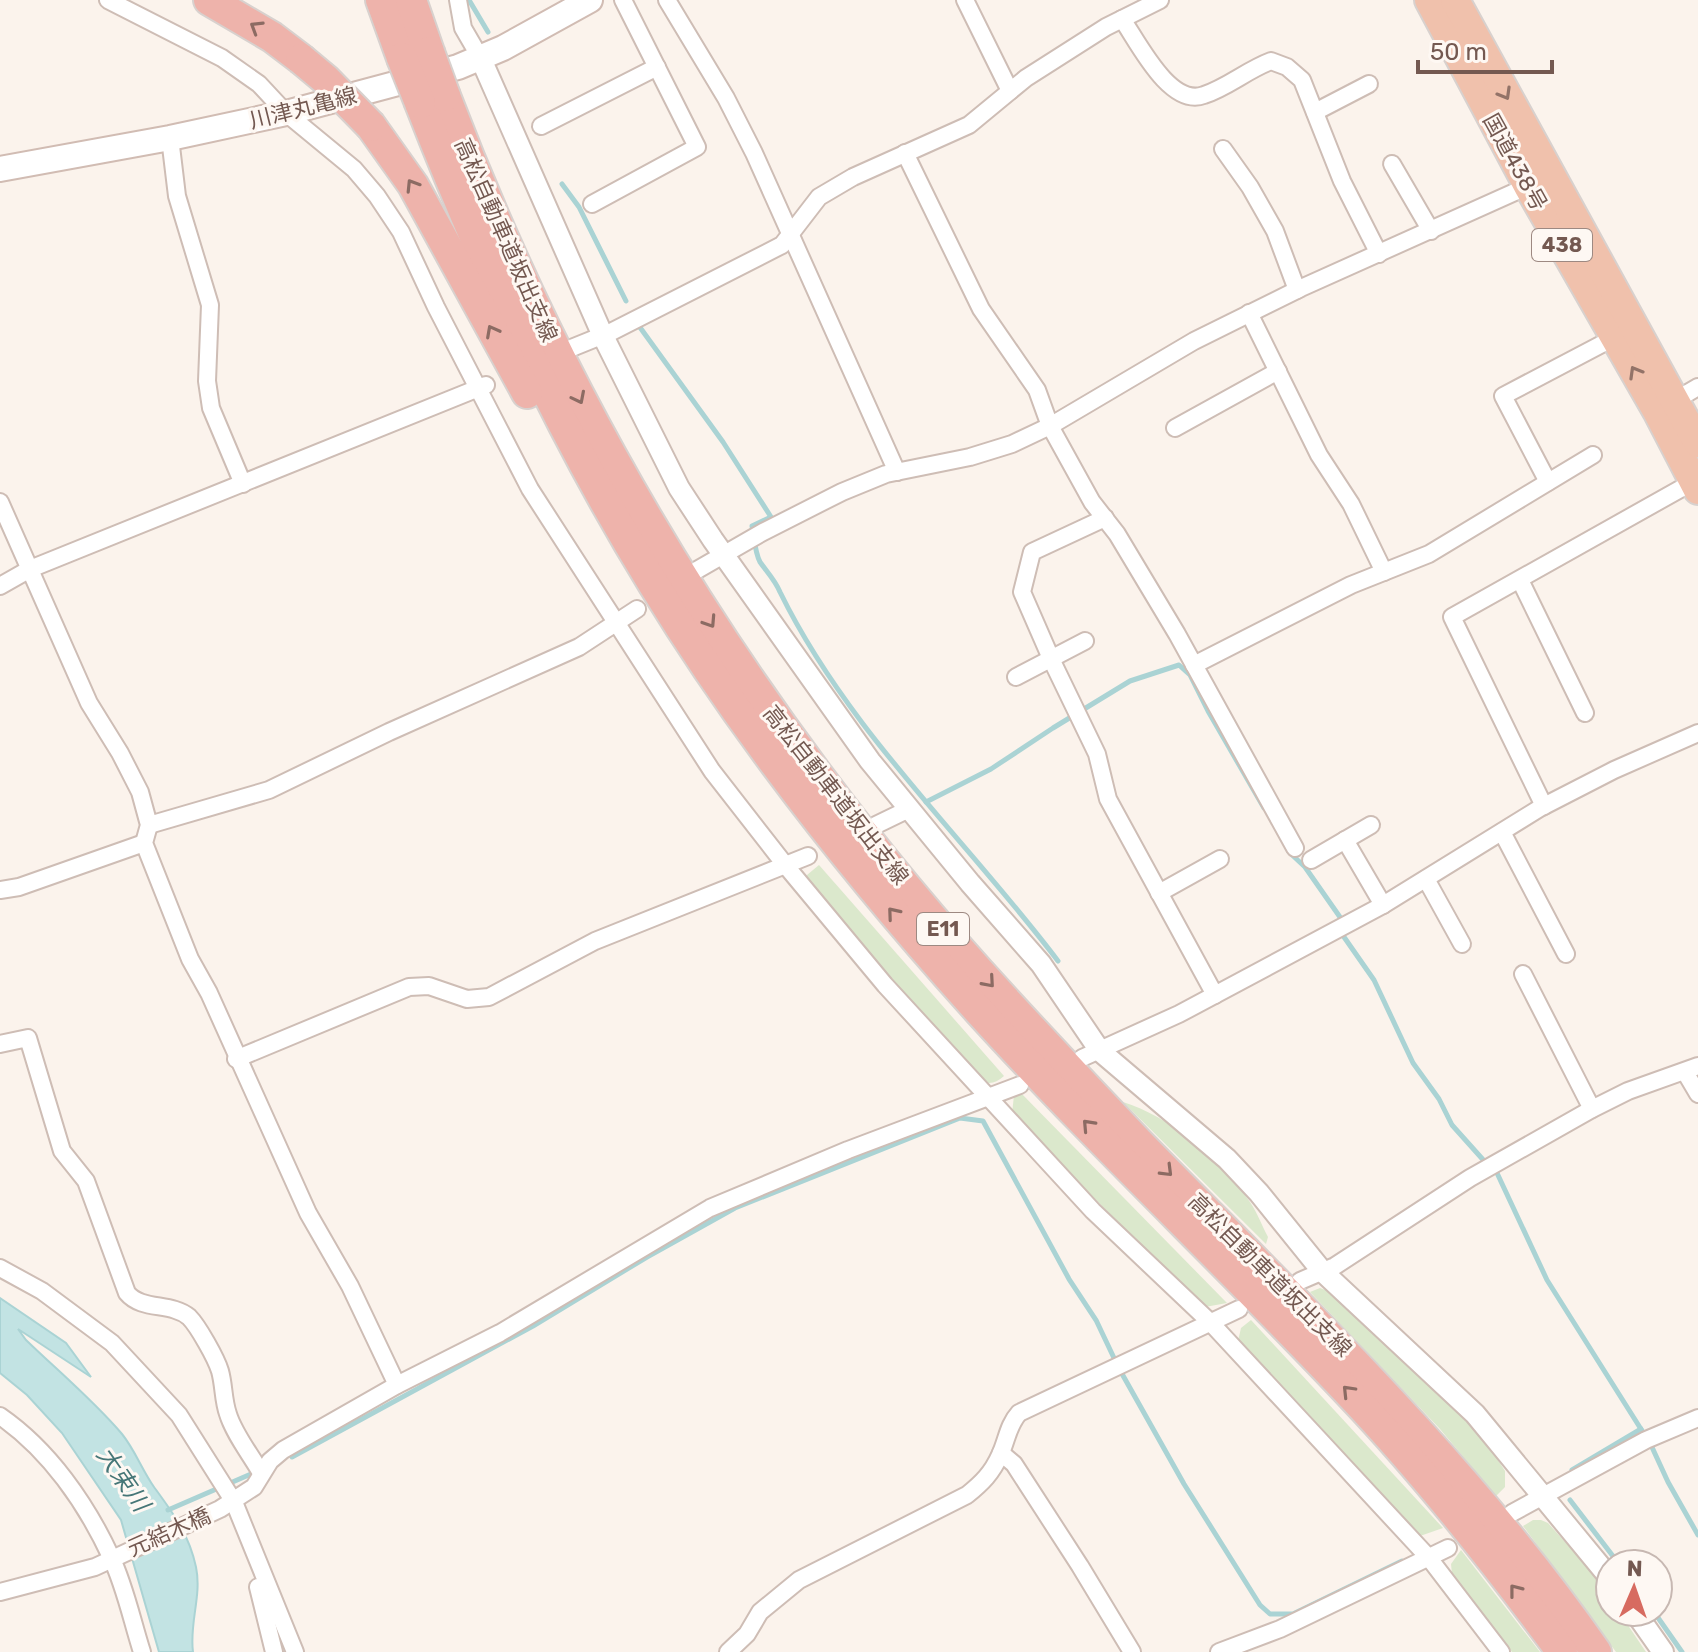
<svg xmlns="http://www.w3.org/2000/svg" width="1698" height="1652" font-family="Rubik,'Noto Sans JP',sans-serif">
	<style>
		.green { fill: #dbe8cc }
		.water { fill: #c2e3e3; stroke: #aad3d4; stroke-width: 2 }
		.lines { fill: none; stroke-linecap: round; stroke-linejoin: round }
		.stream { stroke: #aad3d4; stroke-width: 5 }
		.minor-casing { stroke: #cebdb5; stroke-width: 20 }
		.tertiary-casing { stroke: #cebdb5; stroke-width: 24 }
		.secondary-casing { stroke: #d1bcb3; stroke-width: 28 }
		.trunk-casing { stroke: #d8d1ce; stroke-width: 32 }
		.motorway-casing { stroke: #d8d1ce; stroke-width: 34 }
		.minor { stroke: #fff; stroke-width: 16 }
		.tertiary { stroke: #fff; stroke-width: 20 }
		.secondary { stroke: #fff; stroke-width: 24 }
		.trunk { stroke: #f0c1ac; stroke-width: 28 }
		.motorway { stroke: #eeb3ab; stroke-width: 30 }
		.motorway-bridge-casing { stroke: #d8d1ce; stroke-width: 34; stroke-linecap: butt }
		.motorway-bridge { stroke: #eeb3ab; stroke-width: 30 }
		.oneway { stroke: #8c6b63 }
		.oneway2 { stroke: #937368 }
		.labels { text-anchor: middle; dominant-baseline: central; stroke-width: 6; stroke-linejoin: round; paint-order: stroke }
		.shield { fill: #fef8f3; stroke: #9d8982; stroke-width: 2 }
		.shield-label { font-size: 20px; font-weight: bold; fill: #745951 }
		.street-label { font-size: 22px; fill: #745951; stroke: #fef8f3 }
		.water-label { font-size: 24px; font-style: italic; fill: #467677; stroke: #fef8f3 }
	</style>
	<rect width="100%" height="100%" fill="#fbf3ec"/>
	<!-- green -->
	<g class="green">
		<path d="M819,865L1004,1076C996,1083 990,1085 980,1081L806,883L807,875Z"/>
		<polygon points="1019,1091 1227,1303 1205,1307 1195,1301 1012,1114 1014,1095"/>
		<path d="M1123,1102C1169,1116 1219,1158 1247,1198C1256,1209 1261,1224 1268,1237L1266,1244Z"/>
		<polygon points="1320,1288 1328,1291 1415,1368 1487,1443 1505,1471 1505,1487 1496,1496 1440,1429 1310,1292"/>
		<polygon points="1251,1320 1443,1528 1420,1536 1412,1529 1238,1341 1241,1328"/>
		<polygon points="1533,1520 1541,1520 1548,1523 1593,1573 1610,1598 1610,1612 1619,1612 1646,1652 1616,1652 1523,1526"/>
		<polygon points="1461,1550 1540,1652 1512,1652 1452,1574 1451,1564"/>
	</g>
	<!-- water -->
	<path class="water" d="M0,1298L66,1343L91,1377L18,1329L26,1340C58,1371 93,1400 122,1434C135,1450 142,1470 154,1487C173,1513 189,1534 196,1567C202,1596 189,1623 193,1652H159L121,1520L62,1433L27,1395L0,1373Z"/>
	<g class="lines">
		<!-- stream -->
		<g class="stream">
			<polyline points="469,0 488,32"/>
			<polyline points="562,184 579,207 626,301"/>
			<path d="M639,326L723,442L771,517L752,526C754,537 755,553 760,562C767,572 775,580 780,592C848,731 966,839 1058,961"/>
			<polyline points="926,802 991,769 1053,728 1130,681 1179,665 1190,675 1208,711 1264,808"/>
			<polyline points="1289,852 1305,867 1342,920"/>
			<polyline points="1344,937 1374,980 1413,1063 1439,1099 1452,1125 1486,1163"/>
			<polyline points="1497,1173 1547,1280 1651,1445 1668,1482 1698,1535"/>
			<polyline points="1121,1372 1184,1484 1260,1605 1270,1614 1293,1614 1402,1561"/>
			<polyline points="292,1457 533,1326 647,1257 735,1208 960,1118 983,1121 1069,1279 1096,1320 1114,1358"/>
			<polyline points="1572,1470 1641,1429"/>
			<polyline points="1570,1500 1619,1564"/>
			<polyline points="168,1510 251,1474"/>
			<polyline points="1654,1612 1682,1652"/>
		</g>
		<defs>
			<g id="minor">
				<polyline points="108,0 222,58 259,84 286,113 354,169 377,196 401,232 436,307 530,489 712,771 786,866 885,985 1093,1211 1211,1323 1429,1558 1501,1652"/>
				<polyline points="458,0 463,28 481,59"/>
				<polyline points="667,0 726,98 754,153 897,472"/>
				<polyline points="965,0 1010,91"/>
				<path d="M1122,19C1138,42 1170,108 1204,95C1228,87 1247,70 1271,61L1287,67L1302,80L1342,181L1379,254"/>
				<polyline points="1315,112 1369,84"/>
				<polyline points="541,126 657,67"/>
				<polyline points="170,138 177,196 210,305 207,381 211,408 243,484"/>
				<polyline points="1223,149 1250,187 1275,231 1297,290"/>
				<polyline points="905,153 981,309 1037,390 1050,426 1092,502 1117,534 1177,634 1295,848"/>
				<polyline points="1392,164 1431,231"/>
				<polyline points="592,204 697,147 623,0"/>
				<polyline points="1249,313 1319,455 1351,504 1384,572"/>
				<polyline points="569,349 611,332 782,245 819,197 853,177 969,125 1026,78 1106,27 1160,0"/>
				<polyline points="1669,404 1698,387"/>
				<polyline points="1175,428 1278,371"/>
				<polyline points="1548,482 1503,396 1621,334"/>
				<polyline points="0,502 89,703 120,753 140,792 149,825 144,843 190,959 209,993 308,1213 350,1286 397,1385"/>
				<polyline points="1105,518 1032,552 1022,592 1053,663 1097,754 1108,799 1215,995"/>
				<polyline points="697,570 763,532 842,492 886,474 970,457 1012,444 1050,426 1194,341 1301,288 1535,183"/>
				<polyline points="1520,580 1585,713"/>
				<polyline points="0,586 30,569 486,385"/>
				<polyline points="1194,665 1351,585 1429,554 1593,455"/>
				<polyline points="1016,677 1085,641"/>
				<polyline points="1544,806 1452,617 1698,479"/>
				<polyline points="149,825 269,790 389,732 579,647 637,609"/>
				<polyline points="876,825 909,809"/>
				<polyline points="1502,832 1566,954"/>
				<polyline points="1345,840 1383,905"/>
				<polyline points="1311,860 1371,825"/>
				<polyline points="1426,879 1462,944"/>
				<polyline points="0,890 19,887 144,843"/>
				<polyline points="1159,893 1220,859"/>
				<polyline points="1523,974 1592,1109"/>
				<path d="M0,1044L28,1038L62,1151L86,1181L127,1293C142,1311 171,1302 189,1317C198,1326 216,1358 220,1371C224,1385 223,1400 228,1414C234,1434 251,1455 261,1473"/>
				<polyline points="1082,1058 1179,1014 1383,905 1540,808 1614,770 1698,733"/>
				<polyline points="236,1059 409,987 429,986 467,999 489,997 595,941 808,856"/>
				<polyline points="1685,1072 1698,1094"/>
				<polyline points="0,1268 42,1291 112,1343 179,1415 234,1502 295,1652"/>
				<polyline points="1300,1281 1335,1266 1470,1178 1592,1109 1628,1091 1698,1066"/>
				<path d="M0,1416C49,1450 86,1503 111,1557C125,1586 132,1621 142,1652"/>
				<polyline points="1001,1453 1014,1464 1080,1566 1132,1652"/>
				<polyline points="1512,1513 1646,1440 1698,1418"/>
				<polyline points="258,1587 274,1652"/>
				<polyline points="0,1592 95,1567 220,1509 254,1487 270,1461 283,1450 397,1385 500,1333 710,1208 848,1150 1020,1085"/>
				<path d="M728,1652L747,1634L760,1612L799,1580L967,1495C982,1483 992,1473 1000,1455C1007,1440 1008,1425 1019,1413L1239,1309"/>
				<polyline points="1219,1652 1280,1629 1448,1548"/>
			</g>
			<g id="tertiary">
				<polyline points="481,59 603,336 679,488 713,540 870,761 970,883 1041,964 1100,1051 1227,1159 1259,1193 1322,1271 1475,1414 1610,1578"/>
				<polyline points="1635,1612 1663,1652"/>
			</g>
			<polyline id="secondary" points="0,169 170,138 286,113 458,67 503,48 590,0"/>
			<g id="trunk">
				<polyline points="1429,0 1528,186 1657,411 1698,490"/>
				<polyline points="1455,0 1698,443"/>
			</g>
			<g id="motorway">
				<polyline points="209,0 272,37 301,59"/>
				<polyline points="381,0 402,58"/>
				<polyline points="411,0 429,52"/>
				<path d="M445,96C573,433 760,734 1004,999C1048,1047 1093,1095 1138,1142C1298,1306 1465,1463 1596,1652"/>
				<path d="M420,103C485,270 560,433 654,585C747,737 859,878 979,1011C1099,1143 1230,1266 1352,1396C1428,1476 1497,1564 1562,1652"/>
				<polyline points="371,126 413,185 527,393"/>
			</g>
		</defs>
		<!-- minor casing -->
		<use href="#minor" class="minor-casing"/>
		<!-- tertiary casing -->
		<use href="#tertiary" class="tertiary-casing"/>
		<!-- secondary casing -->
		<use href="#secondary" class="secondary-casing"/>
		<!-- trunk casing -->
		<use href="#trunk" class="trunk-casing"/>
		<!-- motorway casing -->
		<use href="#motorway" class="motorway-casing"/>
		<!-- minor -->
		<use href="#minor" class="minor"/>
		<!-- tertiary -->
		<use href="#tertiary" class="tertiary"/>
		<!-- secondary -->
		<use href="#secondary" class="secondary"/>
		<!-- trunk -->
		<use href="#trunk" class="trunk"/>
		<!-- motorway -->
		<use href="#motorway" class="motorway"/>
		<defs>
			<g id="motorway-bridge">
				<polyline points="429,52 445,96"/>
				<polyline points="402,58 420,103"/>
				<polyline points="301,59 325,79 371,126"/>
			</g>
		</defs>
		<!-- motorway-bridge casing -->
		<use href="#motorway-bridge" class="motorway-bridge-casing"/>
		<!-- motorway-bridge -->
		<use href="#motorway-bridge" class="motorway-bridge"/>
	</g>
	<!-- one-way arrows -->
	<defs><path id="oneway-chevron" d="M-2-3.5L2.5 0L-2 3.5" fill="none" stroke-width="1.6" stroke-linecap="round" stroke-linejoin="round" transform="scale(2)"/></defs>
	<g class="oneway">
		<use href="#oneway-chevron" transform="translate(256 27) rotate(-148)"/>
		<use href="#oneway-chevron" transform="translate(412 185) rotate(-122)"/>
		<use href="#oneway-chevron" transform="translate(492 331) rotate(-118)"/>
		<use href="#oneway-chevron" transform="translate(579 398) rotate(63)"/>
		<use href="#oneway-chevron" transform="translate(710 622) rotate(57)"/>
		<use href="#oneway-chevron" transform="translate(893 913) rotate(-130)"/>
		<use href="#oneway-chevron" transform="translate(989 982) rotate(49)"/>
		<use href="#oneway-chevron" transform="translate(1088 1125) rotate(-133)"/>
		<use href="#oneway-chevron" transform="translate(1167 1171) rotate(45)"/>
		<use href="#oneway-chevron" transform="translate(1348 1391) rotate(-134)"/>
		<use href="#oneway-chevron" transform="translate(1515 1590) rotate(-128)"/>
	</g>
	<g class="oneway2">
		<use href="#oneway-chevron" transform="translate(1505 94) rotate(60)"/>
		<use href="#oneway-chevron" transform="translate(1635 372) rotate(-120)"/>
	</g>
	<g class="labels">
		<!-- shield labels -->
		<g class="shield">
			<rect x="1532" y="229" width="60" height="32" rx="6"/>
			<rect x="917" y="913" width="52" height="32" rx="6"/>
		</g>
		<g class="shield-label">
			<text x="1562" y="245">438</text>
			<text x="943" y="929">E11</text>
		</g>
		<!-- street labels -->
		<g class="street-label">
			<text transform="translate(303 108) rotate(-14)">川津丸亀線</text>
			<text transform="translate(1515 162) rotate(61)">国道438号</text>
			<text transform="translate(506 240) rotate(66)">高松自動車道坂出支線</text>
			<text transform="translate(836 795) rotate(52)">高松自動車道坂出支線</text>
			<text transform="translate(1270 1275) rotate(45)">高松自動車道坂出支線</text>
			<text transform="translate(169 1532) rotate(-24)">元結木橋</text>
		</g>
		<!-- water labels -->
		<g class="water-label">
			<text transform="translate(123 1479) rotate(55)">大束川</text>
		</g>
	</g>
	<!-- north arrow -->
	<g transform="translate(1634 1588) rotate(2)"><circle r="38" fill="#fef8f3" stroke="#c7b8b2" stroke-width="2"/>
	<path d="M0-6L14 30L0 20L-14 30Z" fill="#d76b60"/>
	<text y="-12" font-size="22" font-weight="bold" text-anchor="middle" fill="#745951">N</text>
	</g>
	<!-- scale -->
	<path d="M1418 60v12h134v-12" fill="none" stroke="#745951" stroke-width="4"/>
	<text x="1430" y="60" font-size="24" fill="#745951" stroke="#fef8f3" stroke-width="6" paint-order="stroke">50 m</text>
</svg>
